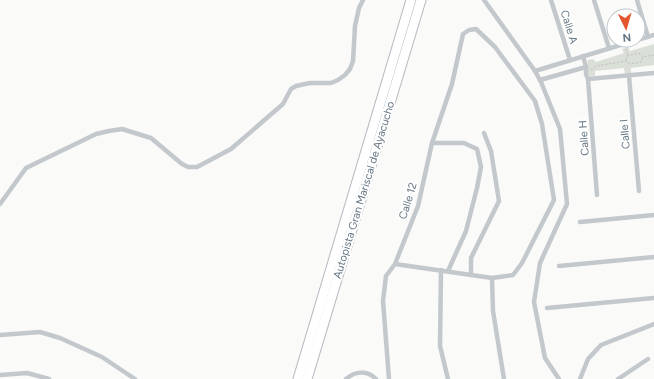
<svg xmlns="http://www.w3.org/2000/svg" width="654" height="379" font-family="Figtree,sans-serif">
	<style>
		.green { fill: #dadfd7 }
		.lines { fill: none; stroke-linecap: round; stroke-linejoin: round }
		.highway-casing { stroke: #b4b9bd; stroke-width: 11 }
		.path { stroke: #bbbfc2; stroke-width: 1; stroke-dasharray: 2 2; stroke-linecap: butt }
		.street { stroke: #c3c8cc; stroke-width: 4.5 }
		.highway { stroke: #fff; stroke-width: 9 }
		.labels { text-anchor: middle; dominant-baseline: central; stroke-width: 4; stroke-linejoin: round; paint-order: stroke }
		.street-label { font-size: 11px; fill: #657683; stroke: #fff }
	</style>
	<rect width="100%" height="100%" fill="#fafaf8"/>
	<!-- green -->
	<polygon class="green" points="654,44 654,65 631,68 631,73 625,74 624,68 595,71 595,76 589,76 587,70 588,60 593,59 596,62 624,53 622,49 628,47 630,51"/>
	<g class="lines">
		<defs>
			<g id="highway">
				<polyline points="298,379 411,0"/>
				<polyline points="307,379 421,0"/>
			</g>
		</defs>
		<!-- highway casing -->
		<use href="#highway" class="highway-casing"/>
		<!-- path -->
		<g class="path">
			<polyline points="626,49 628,55"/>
			<polyline points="626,60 627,56 639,53 643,57"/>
			<polyline points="591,70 596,66 626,61 629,64 641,62 643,57 654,55"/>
		</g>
		<!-- street -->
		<g class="street">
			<polyline points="484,0 535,71 541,82 560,129 567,204 540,263 534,302 545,358 559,379"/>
			<polyline points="551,0 570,60"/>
			<polyline points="594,0 609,48"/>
			<polyline points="637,0 648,37"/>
			<polyline points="583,56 586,67 586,74 588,79 654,73"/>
			<polyline points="535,71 654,35"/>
			<polyline points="629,76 639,191"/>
			<polyline points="588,79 597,195"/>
			<polyline points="540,80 586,67"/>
			<polyline points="432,143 464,143 477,149 481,167 477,188 466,231 448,271"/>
			<polyline points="0,204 26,168 96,134 109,131 122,129 151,138 182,164 188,167 197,167 231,149 283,104 291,89 296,86 310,83 331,83 338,80 345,75 350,69 353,61 355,26 359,8 363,0"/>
			<polyline points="580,222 654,215"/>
			<polyline points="559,266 654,257"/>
			<polyline points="441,270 440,346 448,379"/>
			<polyline points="471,275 471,258 499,201 491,151 484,133"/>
			<polyline points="492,278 493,311 504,379"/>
			<polyline points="547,308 654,298"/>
			<polyline points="0,335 40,332 60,338 102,357 135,379"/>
			<polyline points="0,375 27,373 49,379"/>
			<path d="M346,379C355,371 367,370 376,379"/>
			<polyline points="389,379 383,301 386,276 395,264 418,206 432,143 452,84 463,34 469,30 476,29 495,47 535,101 542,124 554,200 522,263 513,275 492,278 395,264"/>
			<polyline points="580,379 588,359 601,345 654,324"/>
			<polyline points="618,379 648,359"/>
		</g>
		<!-- highway -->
		<use href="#highway" class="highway"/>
	</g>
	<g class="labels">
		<!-- street labels -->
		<g class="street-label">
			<text transform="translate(569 27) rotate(73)">Calle A</text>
			<text transform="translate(625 134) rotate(-95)">Calle I</text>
			<text transform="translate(584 138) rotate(-94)">Calle H</text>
			<text transform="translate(364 190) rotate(-73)">Autopista Gran Mariscal de Ayacucho</text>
			<text transform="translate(408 201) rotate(-73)">Calle 12</text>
		</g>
	</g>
	<!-- north arrow -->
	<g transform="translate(626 28) rotate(175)"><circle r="19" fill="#ffffff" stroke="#c1c8cd"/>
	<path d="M0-3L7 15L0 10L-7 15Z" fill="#e4572e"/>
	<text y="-6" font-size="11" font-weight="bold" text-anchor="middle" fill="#657683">N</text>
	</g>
</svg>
